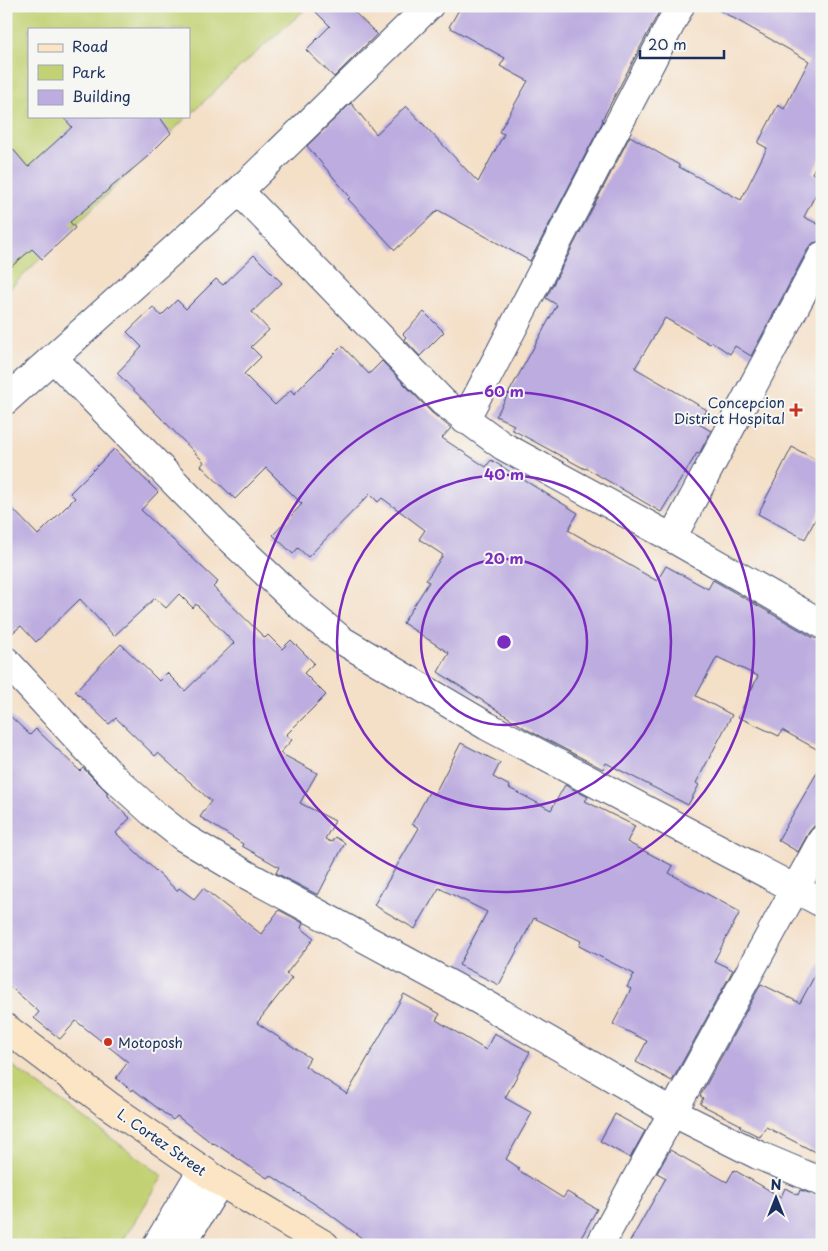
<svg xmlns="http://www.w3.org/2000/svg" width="828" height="1251" font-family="'Playpen Sans',sans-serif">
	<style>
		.green { fill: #c2d173; stroke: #6e8068 }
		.building { fill: #bcacdf }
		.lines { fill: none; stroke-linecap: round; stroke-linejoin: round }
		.minor-casing { stroke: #3c496e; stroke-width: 30 }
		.secondary-casing { stroke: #3c496e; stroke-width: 30 }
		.minor { stroke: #fff; stroke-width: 28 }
		.secondary { stroke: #fce5c4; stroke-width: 28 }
		.ring { fill: none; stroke: #7b2cbf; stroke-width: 2.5 }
		.poi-dot { fill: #c8321e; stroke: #f6f6f2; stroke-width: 2 }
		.labels { text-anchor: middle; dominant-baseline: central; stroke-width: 4; stroke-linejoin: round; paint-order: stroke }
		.poi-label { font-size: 14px; fill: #1b2f5e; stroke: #f6f6f2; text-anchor: end }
		.street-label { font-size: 14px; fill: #1b2f5e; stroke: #f6f6f2 }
		.centre { fill: #7b2cbf; stroke: #f6f6f2; stroke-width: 2.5 }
		.ring-label { font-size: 15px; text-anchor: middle; font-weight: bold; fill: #7b2cbf; stroke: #f6f6f2; stroke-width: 4; stroke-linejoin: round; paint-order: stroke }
	</style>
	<rect width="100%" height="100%" fill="#f6f6f2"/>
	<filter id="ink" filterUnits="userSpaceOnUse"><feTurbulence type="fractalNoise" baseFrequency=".02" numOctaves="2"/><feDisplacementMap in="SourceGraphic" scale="10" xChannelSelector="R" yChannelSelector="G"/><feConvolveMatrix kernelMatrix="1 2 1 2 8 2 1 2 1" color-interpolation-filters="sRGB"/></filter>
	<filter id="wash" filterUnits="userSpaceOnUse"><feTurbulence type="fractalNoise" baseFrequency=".0096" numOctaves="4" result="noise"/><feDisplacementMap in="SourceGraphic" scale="20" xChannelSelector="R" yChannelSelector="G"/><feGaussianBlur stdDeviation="1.12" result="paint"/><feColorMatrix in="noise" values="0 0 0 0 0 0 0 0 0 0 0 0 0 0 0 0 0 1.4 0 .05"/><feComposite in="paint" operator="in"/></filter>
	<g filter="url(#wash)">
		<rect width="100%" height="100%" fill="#f4dfc7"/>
		<!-- green -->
		<g class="green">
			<polygon points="6,6 309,6 232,74 189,116 189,29 29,29 29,116 188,116 6,292"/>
			<polygon points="6,1061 163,1176 120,1245 6,1245"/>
		</g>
		<g id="blocks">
			<!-- building -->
			<g class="building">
				<polygon points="310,6 348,6 377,34 334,77 306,50 330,26"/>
				<polygon points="461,6 662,6 602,120 603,121 530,261 438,210 395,250 348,199 350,197 307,146 351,103 376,134 406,106 478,182 504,134 499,132 528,81 500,66 505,58 449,27"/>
				<polygon points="712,6 822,6 822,155 812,173 822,178 822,182 804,217 822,226 822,234 818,242 813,243 808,249 751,356 735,346 730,354 712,342 710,344 665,318 635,368 707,410 699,424 711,431 699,454 697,453 661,512 586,468 585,469 511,429 514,425 496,416 557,305 546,298 630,136 679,165 679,167 741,200 767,148 758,143 778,105 784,109 809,61"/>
				<polygon points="62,116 159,116 171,133 147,157 70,222 75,228 42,259 32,249 6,271 6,141 28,167 72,127"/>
				<polygon points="254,255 282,283 252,312 269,330 251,347 261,357 244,374 275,405 291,390 294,394 342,346 369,374 382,361 432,413 451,428 442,438 486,467 491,460 578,513 568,530 657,581 666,566 708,589 713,580 814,638 822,640 822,752 782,730 779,736 738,717 758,676 717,657 696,696 732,715 696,783 699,785 688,805 606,763 603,769 528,730 438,672 449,653 403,623 429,582 426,580 443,555 419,539 425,530 382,498 378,502 370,494 308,557 298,548 293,554 273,535 302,504 266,468 235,499 201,466 204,462 117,373 142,347 127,332 153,307 161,316 177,300 186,309 216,279 223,285"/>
				<polygon points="424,312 444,332 420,356 404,339 406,337 403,334"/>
				<polygon points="792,447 822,463 822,507 805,539 758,514"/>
				<polygon points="114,449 158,492 141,510 218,582 213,587 265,638 268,635 282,649 291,640 314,663 304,673 326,695 286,735 292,740 280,753 317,773 300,803 335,821 325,839 331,842 335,837 345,843 318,895 276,873 279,867 242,846 243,844 200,817 211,801 158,753 155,756 116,718 109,724 75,691 121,644 159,681 167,673 185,691 234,643 196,604 193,608 179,594 166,608 155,598 114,636 80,599 36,642 21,626 6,638 6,502 38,535 75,498 70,493"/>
				<polygon points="6,712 30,735 36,729 80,771 83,768 107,792 107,796 130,818 116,833 177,891 179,888 194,899 203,888 261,934 279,910 303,923 301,928 314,938 286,974 292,978 257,1023 310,1058 305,1066 347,1094 404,994 440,1014 436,1020 486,1050 494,1033 530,1052 505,1098 532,1113 506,1159 519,1168 518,1170 563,1198 567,1192 597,1209 577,1245 371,1245 327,1212 270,1175 267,1178 214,1143 213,1144 177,1116 173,1120 133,1089 132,1091 116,1078 128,1062 76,1021 60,1039 34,1018 39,1012 6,983"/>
				<polygon points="461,743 500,763 493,777 510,786 509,788 551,810 565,785 588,797 585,801 635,826 627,842 673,866 669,873 740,912 714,961 733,970 672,1081 636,1062 647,1041 613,1024 631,989 627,987 634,974 579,946 581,941 534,918 499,985 459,965 487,912 439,888 415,929 374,905 419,828 412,824 429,792 434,795"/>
				<polygon points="822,764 822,824 814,826 809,832 798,852 778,840"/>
				<polygon points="822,962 822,1165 815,1162 819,1154 766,1127 760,1137 740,1127 741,1125 700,1104 703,1098 700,1096 761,984 800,1003"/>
				<polygon points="615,1114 645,1131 630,1158 600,1141"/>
				<polygon points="670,1150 727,1182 734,1170 781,1197 785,1188 798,1195 800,1190 822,1197 822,1245 628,1245 666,1178 657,1173"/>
			</g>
		</g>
	</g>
	<g filter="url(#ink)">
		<use href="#blocks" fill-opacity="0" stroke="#3c496e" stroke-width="1"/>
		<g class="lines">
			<defs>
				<g id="minor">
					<polyline points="239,191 443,402 503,446 672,538 822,624"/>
					<polyline points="53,358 230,539 302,607 343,641 487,726 822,903"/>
					<polyline points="6,400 239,191 429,6"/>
					<polyline points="465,420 680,6"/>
					<polyline points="672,538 822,256"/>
					<polyline points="6,661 112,776 154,814 183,837 247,875 477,999 672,1112 758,1155 822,1182"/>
					<polyline points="157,1245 202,1170"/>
					<polyline points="181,1245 220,1182"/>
					<polyline points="600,1245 822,840"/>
				</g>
				<polyline id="secondary" points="6,1028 108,1105 220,1182 325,1245"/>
			</defs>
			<!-- minor casing -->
			<use href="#minor" class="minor-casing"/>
			<!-- secondary casing -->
			<use href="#secondary" class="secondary-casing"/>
			<!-- minor -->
			<use href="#minor" class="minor"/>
			<!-- secondary -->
			<use href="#secondary" class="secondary"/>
		</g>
	</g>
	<!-- distance rings -->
	<g class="ring">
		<circle cx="504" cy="642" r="83"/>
		<circle cx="504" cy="642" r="167"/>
		<circle cx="504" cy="642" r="250"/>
	</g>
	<!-- markers -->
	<g class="poi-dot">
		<path d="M793.5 402.5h5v5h5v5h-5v5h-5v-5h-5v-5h5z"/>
		<circle cx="108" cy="1042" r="5"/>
	</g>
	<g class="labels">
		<!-- poi labels -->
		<g class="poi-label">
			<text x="785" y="402">Concepcion<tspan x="785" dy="16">District Hospital</tspan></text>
			<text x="118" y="1042" text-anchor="start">Motoposh</text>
		</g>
		<!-- street labels -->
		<g class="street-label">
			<text transform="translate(162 1142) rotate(35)">L. Cortez Street</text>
		</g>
	</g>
	<circle cx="504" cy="642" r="8" class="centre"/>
	<g class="ring-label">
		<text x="504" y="397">60 m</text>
		<text x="504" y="480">40 m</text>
		<text x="504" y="564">20 m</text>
	</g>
	<!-- margin -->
	<rect width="828" height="1251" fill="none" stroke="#f6f6f2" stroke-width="25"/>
	<!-- legend -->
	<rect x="28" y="28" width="162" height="90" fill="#f6f6f2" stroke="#9ea6b7"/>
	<rect x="38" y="44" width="25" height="8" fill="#fce5c4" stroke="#9ea6b7"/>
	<text x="72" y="52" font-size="15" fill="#1b2f5e">Road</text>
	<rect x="38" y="65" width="25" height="15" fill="#c2d173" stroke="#9ea6b7"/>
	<text x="72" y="78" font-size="15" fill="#1b2f5e">Park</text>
	<rect x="38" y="90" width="25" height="15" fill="#bcacdf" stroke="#9ea6b7"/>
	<text x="72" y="102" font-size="15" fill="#1b2f5e">Building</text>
	<!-- north arrow -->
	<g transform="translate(776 1198)" stroke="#f6f6f2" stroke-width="4" paint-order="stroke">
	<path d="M0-4L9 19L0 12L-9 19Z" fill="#1b2f5e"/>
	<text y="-8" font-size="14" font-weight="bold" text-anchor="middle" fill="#1b2f5e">N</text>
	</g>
	<!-- scale -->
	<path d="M640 50v8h84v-8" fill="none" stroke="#1b2f5e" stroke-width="2.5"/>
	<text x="648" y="50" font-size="15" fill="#1b2f5e" stroke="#f6f6f2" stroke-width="4" paint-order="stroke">20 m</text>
</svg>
